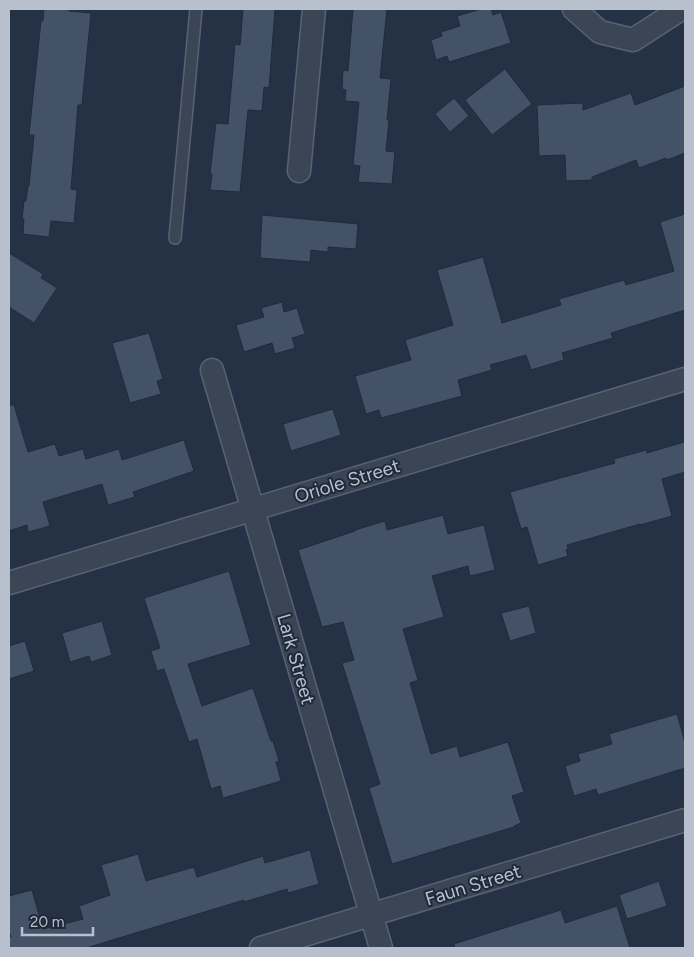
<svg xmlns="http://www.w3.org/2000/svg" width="694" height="957" font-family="Figtree,sans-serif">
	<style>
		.building { fill: #445268; stroke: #202b3c }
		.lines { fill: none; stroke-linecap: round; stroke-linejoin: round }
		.lane-casing { stroke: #586272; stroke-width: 14 }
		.street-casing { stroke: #586272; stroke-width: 25 }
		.lane { stroke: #3a4555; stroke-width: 11 }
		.street { stroke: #3a4555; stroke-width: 22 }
		.labels { text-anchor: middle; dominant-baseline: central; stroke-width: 4; stroke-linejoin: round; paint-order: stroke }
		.street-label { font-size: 19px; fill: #b8c0ce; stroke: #1e293a }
	</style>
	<rect width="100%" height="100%" fill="#253246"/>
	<!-- building -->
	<g class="building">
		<polygon points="44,9 69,9 69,11 91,13 82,105 78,105 71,189 77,190 74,223 51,221 49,237 23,234 24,219 22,219 24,201 26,201 28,186 29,186 34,135 29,135 41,21 43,21"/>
		<polygon points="243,9 275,9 269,88 264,87 262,111 248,110 240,192 210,190 212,174 210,174 216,123 228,124 235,44 240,45"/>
		<polygon points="353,9 387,9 380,78 391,79 387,120 389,120 386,151 395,152 392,184 358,182 360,166 353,165 359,102 345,101 346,90 342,89 343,70 348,71"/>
		<polygon points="481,9 491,9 493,15 501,12 511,43 449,62 447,56 436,60 431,40 442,36 441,32 460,26 457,16"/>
		<polygon points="505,69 532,104 492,135 465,100"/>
		<polygon points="685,86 685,153 667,160 666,158 639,168 636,160 592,177 592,180 566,181 565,155 539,156 537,105 583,103 583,110 631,93 635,105"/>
		<polygon points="454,98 469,116 450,132 435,114"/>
		<polygon points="685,214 685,310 611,333 613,338 562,353 564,360 531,370 526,355 490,365 492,370 458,380 462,396 381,418 379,410 366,414 355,376 411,360 405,340 453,325 437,270 483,257 502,323 561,305 559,299 624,280 626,285 674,271 660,222"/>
		<polygon points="262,215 358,224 356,249 328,247 328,252 311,250 310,262 260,258"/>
		<polygon points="9,253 43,274 41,278 57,288 34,323 9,307"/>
		<polygon points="282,302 284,312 297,308 305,334 292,338 295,348 275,354 272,343 244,352 236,325 264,317 261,308"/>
		<polygon points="149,333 163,379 157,381 161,394 130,403 112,343"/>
		<polygon points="9,405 14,405 28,452 55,444 59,456 83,449 86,459 119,449 122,460 184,440 194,471 133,492 135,497 108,505 102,484 43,502 50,526 28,532 27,525 9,531"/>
		<polygon points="333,409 341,435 291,451 283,424"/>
		<polygon points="684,442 685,442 685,472 662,479 672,516 640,525 640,524 567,545 568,549 566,550 568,556 538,565 527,527 521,529 510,492 615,463 614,459 646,450 647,453"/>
		<polygon points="443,515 448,534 484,525 495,570 470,576 468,566 432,576 444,617 403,629 418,680 410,683 431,754 457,746 460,757 508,742 524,792 512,796 521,823 514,826 514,827 392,864 369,788 380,784 342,663 354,660 343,622 322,627 298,550 355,531 355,530 385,521 387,530"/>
		<polygon points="229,571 251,645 188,664 202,706 253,688 271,741 273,741 279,761 276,762 281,781 223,798 220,786 211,789 197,739 189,742 164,669 157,671 151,651 160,648 144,598"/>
		<polygon points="529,606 536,633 510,641 501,613"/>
		<polygon points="102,621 112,655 91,662 89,656 70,662 62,633"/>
		<polygon points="25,641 34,671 9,679 9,646"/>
		<polygon points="677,714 685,743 685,768 598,795 596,789 574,796 565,766 580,761 578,754 612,744 609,734"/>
		<polygon points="310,850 319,884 288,893 287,889 244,902 244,900 86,948 9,948 9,938 11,937 9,931 9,896 32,890 43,929 83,919 79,906 110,895 101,865 138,854 146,881 194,867 197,877 263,856 265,863"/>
		<polygon points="659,881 667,906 627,919 619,895"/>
		<polygon points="617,906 630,948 455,948 454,944 561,910 565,923"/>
	</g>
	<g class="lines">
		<defs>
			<polyline id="lane" points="175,238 196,9"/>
			<g id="street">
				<polyline points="574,9 600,32 633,40 681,9"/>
				<polyline points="299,171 314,9"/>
				<polyline points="212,370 381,948"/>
				<polyline points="9,583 685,379"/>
				<polyline points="261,948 685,820"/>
			</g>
		</defs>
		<!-- lane casing -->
		<use href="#lane" class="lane-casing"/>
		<!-- street casing -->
		<use href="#street" class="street-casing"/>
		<!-- lane -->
		<use href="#lane" class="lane"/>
		<!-- street -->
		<use href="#street" class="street"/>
	</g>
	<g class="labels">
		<!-- street labels -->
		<g class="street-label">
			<text transform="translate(347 481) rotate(-17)">Oriole Street</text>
			<text transform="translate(296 659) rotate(74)">Lark Street</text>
			<text transform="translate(473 885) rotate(-17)">Faun Street</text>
		</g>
	</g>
	<!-- border -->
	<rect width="694" height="957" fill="none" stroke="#b8c0ce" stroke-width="20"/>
	<!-- scale -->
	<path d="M22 927v8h71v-8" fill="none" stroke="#b8c0ce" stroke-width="2.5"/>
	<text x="30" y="927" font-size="15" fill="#b8c0ce" stroke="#1e293a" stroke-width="4" paint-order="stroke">20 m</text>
</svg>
